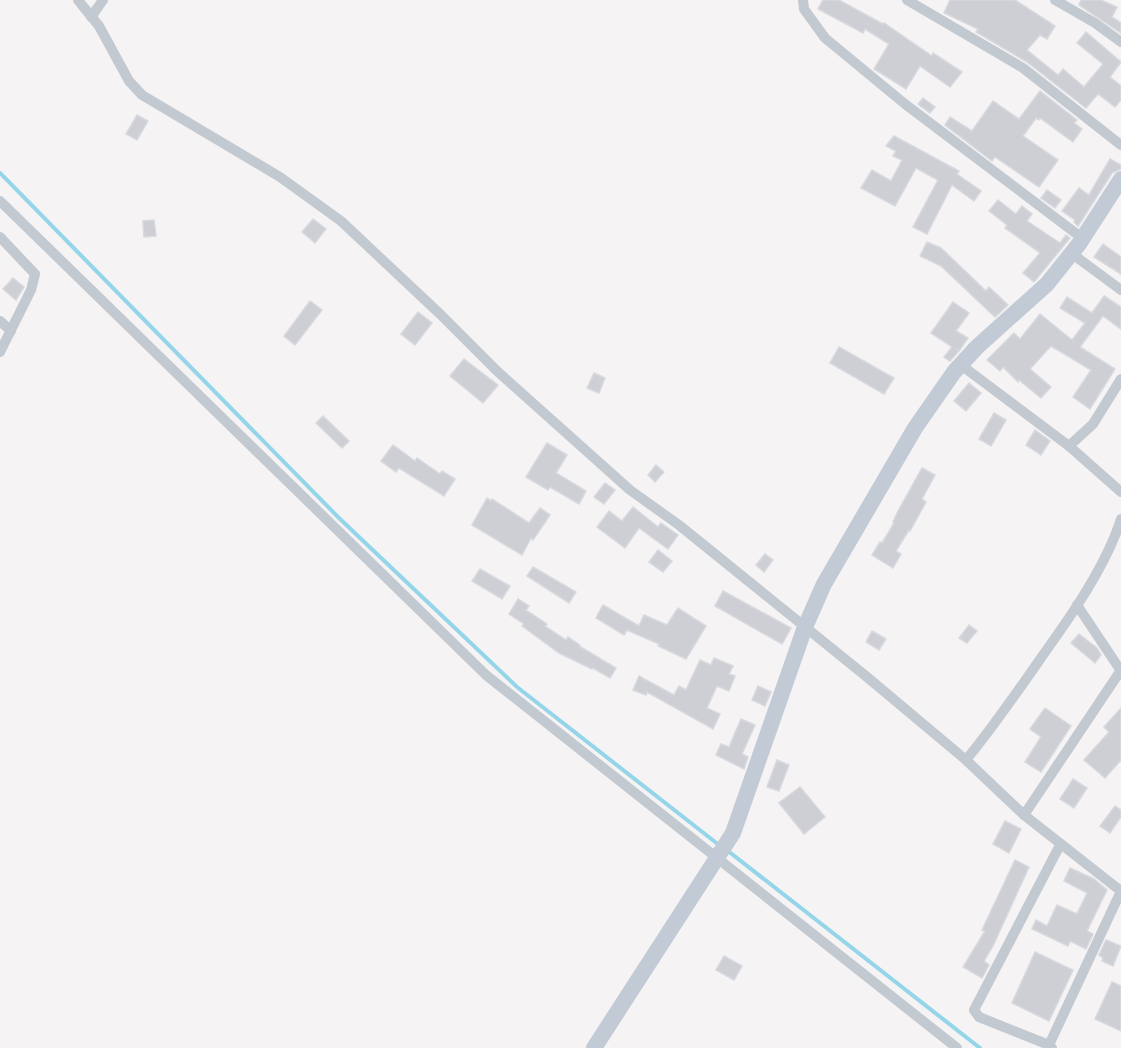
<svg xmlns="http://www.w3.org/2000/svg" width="1121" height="1048" font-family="Jost,sans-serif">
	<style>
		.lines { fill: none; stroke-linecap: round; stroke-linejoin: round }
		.stream { stroke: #94d5e9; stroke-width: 4 }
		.building { fill: #cdcfd5; stroke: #d7d9de; stroke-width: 1.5 }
		.street { stroke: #c2c9d1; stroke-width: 10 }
		.secondary { stroke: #c2cad5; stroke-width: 16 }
	</style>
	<rect width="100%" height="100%" fill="#f5f3f3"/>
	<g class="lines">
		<!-- stream -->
		<g class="stream">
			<polyline points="0,173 339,518 517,687 719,845"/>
			<polyline points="728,851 980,1048"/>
		</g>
	</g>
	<!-- building -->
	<g class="building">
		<polygon points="823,0 839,0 883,24 884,23 932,56 933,53 962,72 950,87 920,66 906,89 874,69 889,44 865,29 863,33 818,9"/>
		<polygon points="950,0 1015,0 1055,26 1047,39 1040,35 1027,50 1058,75 1063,69 1084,87 1103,64 1077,43 1086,32 1121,62 1110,77 1121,86 1121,100 1115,107 1098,94 1086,108 1027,62 976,32 978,29 944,13"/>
		<polygon points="1081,0 1101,0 1117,7 1112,17 1121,23 1121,33 1079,5"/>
		<polygon points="1040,91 1077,120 1074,123 1082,129 1073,142 1040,118 1039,120 1036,118 1023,136 1058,160 1039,187 995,157 992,161 945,125 950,117 972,131 993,101 1019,119"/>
		<polygon points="923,98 935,107 930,113 918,104"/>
		<polygon points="137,115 148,121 137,140 126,134"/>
		<polygon points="894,136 959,171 957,174 981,191 974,201 952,185 927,234 913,227 938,180 916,168 895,206 861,188 872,170 891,181 902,160 893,156 896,151 886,146"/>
		<polygon points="1110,159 1121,165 1121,169 1112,173 1078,226 1074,222 1075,220 1062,211 1079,188 1089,195"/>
		<polygon points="1047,190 1061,200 1055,208 1041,198"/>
		<polygon points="998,200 1016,214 1022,206 1032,214 1027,221 1060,243 1066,235 1070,238 1034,282 1023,273 1040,253 1005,228 1007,225 989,211"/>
		<polygon points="313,219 326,229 315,243 302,232"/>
		<polygon points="154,220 156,236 144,237 143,221"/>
		<polygon points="927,242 941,248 986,291 989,287 1008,305 995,317 941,266 920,256"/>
		<polygon points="1103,244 1121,257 1121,274 1094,257"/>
		<polygon points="13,278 24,287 16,300 3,289"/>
		<polygon points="1104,296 1121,307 1121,329 1103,316 1080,347 1115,369 1090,409 1073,397 1091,370 1051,346 1030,369 1051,387 1041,398 1019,380 1018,382 1003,367 1000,371 987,360 1014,333 1020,339 1040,314 1072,340 1085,323 1060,308 1067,297 1092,313"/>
		<polygon points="310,301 322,310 295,345 284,336"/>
		<polygon points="953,302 969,313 956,331 968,338 959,351 956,349 959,351 950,361 944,357 952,347 931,333"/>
		<polygon points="418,312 432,323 415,345 401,334"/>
		<polygon points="839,347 894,378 884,394 830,363"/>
		<polygon points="464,359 498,385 483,403 450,376"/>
		<polygon points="594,373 605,378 599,393 587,388"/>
		<polygon points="969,383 981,393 966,411 954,401"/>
		<polygon points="994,413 1006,420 991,446 979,439"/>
		<polygon points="323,416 349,441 342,448 316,423"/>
		<polygon points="1035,430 1050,441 1041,455 1026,445"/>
		<polygon points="547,443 567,455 556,473 586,491 579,504 550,487 548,490 526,477"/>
		<polygon points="393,445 415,461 417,458 440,474 442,471 455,479 444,496 399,468 396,472 381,461"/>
		<polygon points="656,465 664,472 655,482 648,475"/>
		<polygon points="922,468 935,475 922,499 926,502 910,531 909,530 896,551 901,554 893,568 872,555 880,542 882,543 894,523 893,522 897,513"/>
		<polygon points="605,483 615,490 604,504 594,497"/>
		<polygon points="487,498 491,501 492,499 529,523 540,508 550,515 533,540 531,538 522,555 472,525"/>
		<polygon points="633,507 658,527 661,523 678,535 668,549 639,528 625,548 597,527 609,511 622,521"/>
		<polygon points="658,550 672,561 663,572 649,562"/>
		<polygon points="765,554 773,560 764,572 756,565"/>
		<polygon points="533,567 576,592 569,603 527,576"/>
		<polygon points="480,569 510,586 502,599 472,581"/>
		<polygon points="723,591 791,628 782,644 715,606"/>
		<polygon points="518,599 529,606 526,610 547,624 545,626 566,640 568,637 580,645 579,646 616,668 610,678 593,668 592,669 559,653 522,626 524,624 509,614"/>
		<polygon points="603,605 639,626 644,615 667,625 678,608 706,626 686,659 658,646 659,644 627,630 624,635 596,618"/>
		<polygon points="969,625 977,631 967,643 959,638"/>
		<polygon points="872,631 886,639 879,650 866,642"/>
		<polygon points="1079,634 1097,648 1101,655 1095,663 1071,643"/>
		<polygon points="714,658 733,666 729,674 735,676 729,691 717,686 707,708 720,714 713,729 647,692 646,695 633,690 639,676 674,695 679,686 686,690 700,660 711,665"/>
		<polygon points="758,686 771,692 765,706 752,700"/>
		<polygon points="1045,708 1071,726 1041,772 1025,762 1041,737 1030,729"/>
		<polygon points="1121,708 1121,760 1105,778 1084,760 1109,732 1104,727"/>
		<polygon points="741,719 755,725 742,754 748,757 744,769 716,755 721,744 729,747"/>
		<polygon points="777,760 789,765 779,791 767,787"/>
		<polygon points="1073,779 1087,788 1074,808 1060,799"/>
		<polygon points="800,787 825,817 804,834 779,803"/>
		<polygon points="1115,806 1121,810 1121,817 1110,833 1100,826"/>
		<polygon points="1005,821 1021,829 1009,853 993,844"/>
		<polygon points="1015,860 1029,867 993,946 984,961 989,965 982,978 963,967 985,931 982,930"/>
		<polygon points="1070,868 1094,879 1107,890 1087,931 1093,934 1086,949 1070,941 1068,946 1032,929 1036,920 1047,926 1057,905 1077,914 1087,893 1064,881"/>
		<polygon points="1106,940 1121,946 1113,966 1102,961 1103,958 1099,955"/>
		<polygon points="1035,952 1073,970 1049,1021 1012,1003"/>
		<polygon points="724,956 742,966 734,980 716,970"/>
		<polygon points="1112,982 1121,986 1121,1031 1095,1019"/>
	</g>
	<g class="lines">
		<!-- street -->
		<g class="street">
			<polyline points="78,0 99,26 129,81 142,95 280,177 341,221 440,314 497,371 630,490 679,525 867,677 966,760 1024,815 1121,891"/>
			<polyline points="803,0 804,9 825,38 905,104 1082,238"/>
			<polyline points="907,0 1023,68 1121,145"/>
			<polyline points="1055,0 1095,23 1121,42"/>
			<polyline points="91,17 103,0"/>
			<polyline points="0,201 486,675 957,1048"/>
			<polyline points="0,237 35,274 31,290 0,352"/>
			<polyline points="1071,253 1121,290"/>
			<polyline points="0,321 11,331"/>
			<polyline points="961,365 1069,446 1121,492"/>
			<polyline points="1069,446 1093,424 1121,379"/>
			<polyline points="1077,605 1121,671"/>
			<path d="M966,760C994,726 1018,691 1043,655C1071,616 1106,566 1121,519"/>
			<polyline points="1024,815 1121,670"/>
			<polyline points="1049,1045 1121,891"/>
			<polyline points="1052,1048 1049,1045 979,1017 974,1010 1060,845"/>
		</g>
		<!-- secondary -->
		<polyline class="secondary" points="594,1048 733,833 805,627 824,584 915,428 954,372 977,347 1047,284 1079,244 1121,179"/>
	</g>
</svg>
